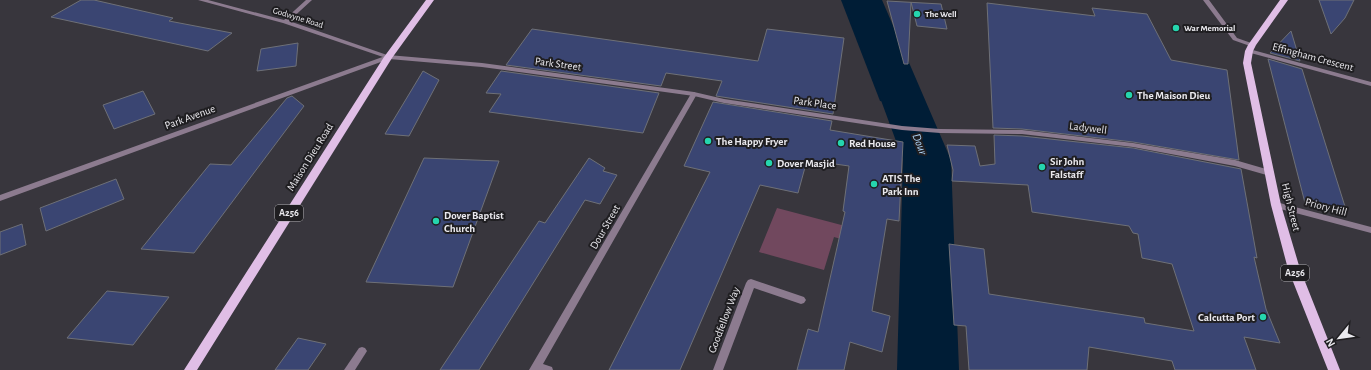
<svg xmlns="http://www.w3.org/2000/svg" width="1371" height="370" font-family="'Alegreya Sans',sans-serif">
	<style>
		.green { fill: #71485e }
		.water { fill: #001d36 }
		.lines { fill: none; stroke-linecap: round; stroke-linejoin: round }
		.river { fill: #001d36; fill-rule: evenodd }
		.building { fill: #3a4572; stroke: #6e7077 }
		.pedestrian { fill: #8c7b8f; fill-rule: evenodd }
		.minor { fill: #8c7b8f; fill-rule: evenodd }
		.tertiary { fill: #8c7b8f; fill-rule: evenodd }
		.primary { fill: #e0bee6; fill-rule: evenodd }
		.poi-dot { fill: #25d5ae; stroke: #1f1e21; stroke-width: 1.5 }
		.labels { text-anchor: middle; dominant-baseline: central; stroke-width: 4; stroke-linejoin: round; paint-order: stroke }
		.far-poi-label { font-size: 9px; font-weight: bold; fill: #eae9ee; stroke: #1f1e21; text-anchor: start }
		.far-street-label { font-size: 9px; fill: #eae9ee; stroke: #1f1e21 }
		.shield { fill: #1f1e21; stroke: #adacb0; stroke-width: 1 }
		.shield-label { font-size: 10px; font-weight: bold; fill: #eae9ee }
		.street-label { font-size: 11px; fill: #eae9ee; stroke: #1f1e21 }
		.poi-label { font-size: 11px; font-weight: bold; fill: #eae9ee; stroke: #1f1e21; text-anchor: start }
		.water-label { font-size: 12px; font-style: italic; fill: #add3f6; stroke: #1f1e21 }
	</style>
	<rect width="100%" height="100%" fill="#38363d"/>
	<!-- green -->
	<polygon class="green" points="777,208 849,227 880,250 834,237 824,270 759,252"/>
	<!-- water -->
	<polygon class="water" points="841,0 864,0 909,105 880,101"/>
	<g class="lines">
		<!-- river -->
		<polygon class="river" points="844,0 882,0 951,160 959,370 897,370 903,160"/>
	</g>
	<!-- building -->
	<g class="building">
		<polygon points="81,0 94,0 173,18 169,21 232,33 208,51 51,17"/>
		<polygon points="1319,0 1354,0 1345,18 1331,34"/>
		<polygon points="887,1 941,4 947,29 917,26 911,2 908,64 904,64"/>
		<polygon points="987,3 1095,16 1092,8 1147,14 1171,60 1227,70 1239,160 1133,142 1022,129 993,128"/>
		<polygon points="532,29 758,61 767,29 844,38 833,114 716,96 722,81 666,73 661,86 506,65"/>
		<polygon points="1291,31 1300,61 1270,53"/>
		<polygon points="298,43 296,66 257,71 261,49"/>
		<polygon points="1268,59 1302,69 1347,213 1305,203"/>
		<polygon points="423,71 439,80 409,136 385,134"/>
		<polygon points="501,71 659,93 643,133 489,112 501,94 486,93"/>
		<polygon points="143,91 155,114 114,129 103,105"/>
		<polygon points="292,96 304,106 194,253 141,249 210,164 231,165 287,98"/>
		<polygon points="713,102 832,121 830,130 903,142 899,221 887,219 872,311 890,316 882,352 850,342 844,370 797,370 808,329 818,332 845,212 843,211 849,166 807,160 798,193 760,185 680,370 609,370 710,172 684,166"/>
		<polygon points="994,135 1022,136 1133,148 1241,169 1257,258 1254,257 1266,309 1280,343 1244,337 1256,370 1175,370 1172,361 1089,347 1087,370 969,370 966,326 954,325 949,244 984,249 989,294 1144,318 1145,323 1194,331 1172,264 1142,258 1138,234 1133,233 1129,226 1032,212 1028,185 952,181 953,170 947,145 975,146 980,166 995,164"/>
		<polygon points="424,158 499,161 453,287 366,282"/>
		<polygon points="589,158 605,168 603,171 617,175 600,204 585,200 479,370 440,370 539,221 545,223"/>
		<polygon points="116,179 124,199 46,231 40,208"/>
		<polygon points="22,224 26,245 0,255 0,232"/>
		<polygon points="107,291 169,297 133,345 67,338"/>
		<polygon points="298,338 326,344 308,370 275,370"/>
	</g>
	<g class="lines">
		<!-- pedestrian -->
		<polygon class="pedestrian" points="1203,0 1209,0 1237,38 1254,44 1254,46 1250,46 1233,40"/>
		<!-- minor -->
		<g class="minor">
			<polygon points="198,0 208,0 284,20 306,0 312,0 289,21 390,56 391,57 390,58 386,58 283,23"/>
			<polygon points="1249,49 1371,82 1371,86 1247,52 1247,50"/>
			<polygon points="692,92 694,92 697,94 543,364 552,367 553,370 529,370"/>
			<polygon points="1276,202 1371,227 1371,233 1273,207 1272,205 1273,203"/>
			<polygon points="751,279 804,297 806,300 804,303 801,304 754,288 723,370 713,370 746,283 748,280"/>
			<polygon points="362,347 365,348 367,351 355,370 344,370 359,348"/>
		</g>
		<!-- tertiary -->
		<polygon class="tertiary" points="388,55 482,63 694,92 724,99 902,126 940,129 1022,130 1133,143 1235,160 1273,171 1274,173 1270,176 1235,166 1133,147 1022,134 940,133 902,130 724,103 694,96 482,67 389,59 0,201 0,195"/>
		<!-- primary -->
		<g class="primary">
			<polygon points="426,0 434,0 392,58 197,370 184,370 384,57"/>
			<polygon points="1280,0 1288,0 1256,45 1253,51 1251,63 1281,205 1300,269 1340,370 1328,370 1288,269 1271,205 1243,63 1245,51 1248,45"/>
		</g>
	</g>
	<!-- markers -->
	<g class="poi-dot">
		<circle cx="917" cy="14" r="4"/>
		<circle cx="1176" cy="28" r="4"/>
		<circle cx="1129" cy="95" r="4"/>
		<circle cx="708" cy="141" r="4"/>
		<circle cx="841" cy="143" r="4"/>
		<circle cx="769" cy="163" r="4"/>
		<circle cx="1042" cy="167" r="4"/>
		<circle cx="874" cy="184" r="4"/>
		<circle cx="436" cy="221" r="4"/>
		<circle cx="1263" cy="317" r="4"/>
	</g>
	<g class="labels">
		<!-- far-poi labels -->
		<g class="far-poi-label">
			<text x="925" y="14">The Well</text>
			<text x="1184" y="28">War Memorial</text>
		</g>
		<!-- far-street labels -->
		<g class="far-street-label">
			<text transform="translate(298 18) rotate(17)">Godwyne Road</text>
		</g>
		<!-- shield labels -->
		<g class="shield">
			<rect x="275" y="205" width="28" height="16" rx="3"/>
			<rect x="1281" y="265" width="28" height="16" rx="3"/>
		</g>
		<g class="shield-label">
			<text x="289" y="213">A256</text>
			<text x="1295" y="273">A256</text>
		</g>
		<!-- street labels -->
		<g class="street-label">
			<text transform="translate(1313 57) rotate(15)">Effingham Crescent</text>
			<text transform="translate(558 64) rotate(8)">Park Street</text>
			<text transform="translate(815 103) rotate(8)">Park Place</text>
			<text transform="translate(190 117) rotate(-20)">Park Avenue</text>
			<text transform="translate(1088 128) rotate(7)">Ladywell</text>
			<text transform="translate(310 157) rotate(-58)">Maison Dieu Road</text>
			<text transform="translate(1291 207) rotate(76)">High Street</text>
			<text transform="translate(1326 207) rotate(15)">Priory Hill</text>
			<text transform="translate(605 227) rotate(-60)">Dour Street</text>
			<text transform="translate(724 320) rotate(-69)">Goodfellow Way</text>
		</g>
		<!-- poi labels -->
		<g class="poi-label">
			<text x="1137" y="95">The Maison Dieu</text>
			<text x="716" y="141">The Happy Fryer</text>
			<text x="849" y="143">Red House</text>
			<text x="1050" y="161">Sir John<tspan x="1050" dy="13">Falstaff</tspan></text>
			<text x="777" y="163">Dover Masjid</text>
			<text x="882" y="178">ATIS The<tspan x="882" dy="13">Park Inn</tspan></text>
			<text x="444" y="215">Dover Baptist<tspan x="444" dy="13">Church</tspan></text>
			<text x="1255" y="317" text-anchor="end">Calcutta Port</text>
		</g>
		<!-- water labels -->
		<g class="water-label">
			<text transform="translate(920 144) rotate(69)">Dour</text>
		</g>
	</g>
	<!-- north arrow -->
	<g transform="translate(1339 338) rotate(241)" stroke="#1f1e21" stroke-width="3" paint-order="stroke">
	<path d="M0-3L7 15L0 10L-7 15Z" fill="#eae9ee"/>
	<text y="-6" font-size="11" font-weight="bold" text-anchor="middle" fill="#eae9ee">N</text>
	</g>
</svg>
